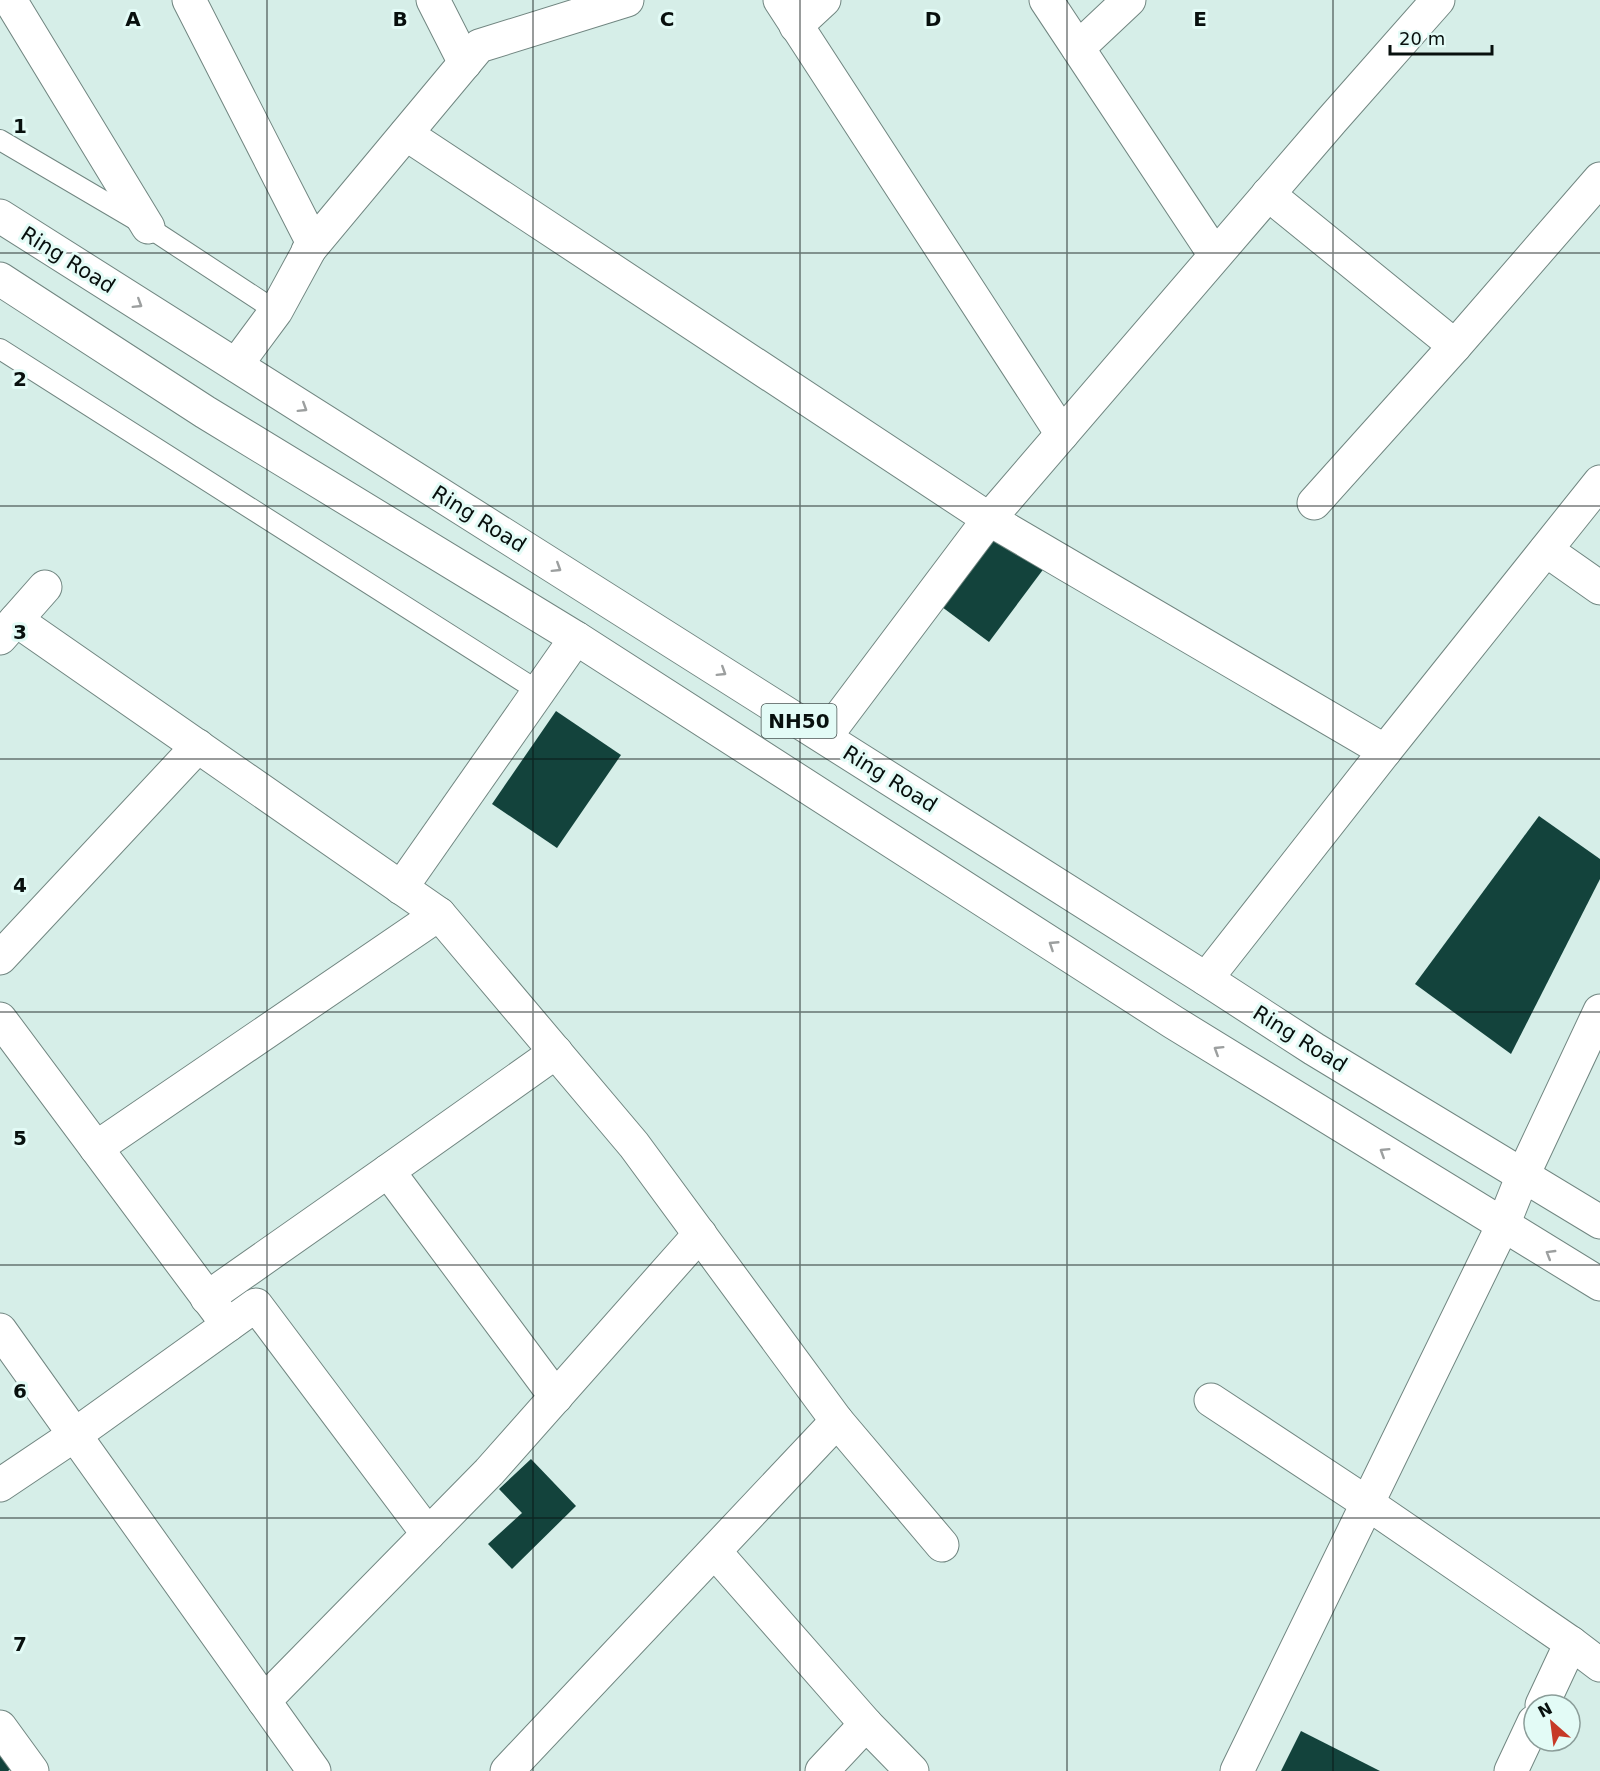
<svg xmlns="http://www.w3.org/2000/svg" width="1600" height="1771" font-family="'DejaVu Sans',sans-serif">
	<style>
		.building { fill: #13433c }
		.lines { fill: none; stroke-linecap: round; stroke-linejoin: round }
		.lane-casing { stroke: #718681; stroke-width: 22 }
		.street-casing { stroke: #718681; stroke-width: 35 }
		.highway-casing { stroke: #718681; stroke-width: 35 }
		.lane { stroke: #fff; stroke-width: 20 }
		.street { stroke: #fff; stroke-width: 33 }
		.highway { stroke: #fff; stroke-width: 33 }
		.oneway { stroke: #9c9f9f }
		.grid { fill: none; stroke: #08100e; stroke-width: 1.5; stroke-opacity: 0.55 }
		.labels { text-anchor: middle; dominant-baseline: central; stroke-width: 6; stroke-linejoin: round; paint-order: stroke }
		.shield { fill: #e3fbf6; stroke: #4a5654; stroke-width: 1.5 }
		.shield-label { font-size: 20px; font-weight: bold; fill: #08100e }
		.street-label { font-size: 21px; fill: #08100e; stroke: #e3fbf6 }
		.grid-label { font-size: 20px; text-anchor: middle; font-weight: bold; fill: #08100e; stroke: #e3fbf6; stroke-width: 6; stroke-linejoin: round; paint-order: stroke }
	</style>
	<rect width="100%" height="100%" fill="#d6eee8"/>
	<!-- building -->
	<g class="building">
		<polygon points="993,529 1045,567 989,642 938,604"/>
		<polygon points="556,711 621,755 557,848 492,804"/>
		<polygon points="1539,816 1600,859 1600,879 1511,1054 1415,984"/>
		<polygon points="531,1459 576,1506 512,1569 488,1544 522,1513 499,1489"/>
		<polygon points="1301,1731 1380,1771 1281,1771"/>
		<polygon points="0,1746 14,1767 8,1771 0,1771"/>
	</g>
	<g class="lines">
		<defs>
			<g id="lane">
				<polyline points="0,140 148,227 276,311"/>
				<polyline points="0,349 538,691"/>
			</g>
			<g id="street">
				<polyline points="10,0 148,227"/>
				<polyline points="189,0 313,243 276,311 236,365"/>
				<polyline points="433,0 465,63"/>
				<polyline points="780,0 1062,434"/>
				<polyline points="1046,0 1215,255"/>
				<polyline points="796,26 824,0"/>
				<polyline points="1078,48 1129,0"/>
				<polyline points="406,134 989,519 1385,751 1206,979"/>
				<polyline points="1268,194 1455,346 1600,179"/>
				<polyline points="308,251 479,46 627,0"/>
				<polyline points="1314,503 1455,346"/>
				<polyline points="1546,550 1600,588"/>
				<polyline points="16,620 439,914 634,1145 837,1421"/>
				<polyline points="0,638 45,587"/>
				<polyline points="825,737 989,519 1332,120 1438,0"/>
				<polyline points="1385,751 1600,482"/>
				<polyline points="401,888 576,638"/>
				<polyline points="0,958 198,746"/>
				<polyline points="0,1019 228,1325"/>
				<polyline points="96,1148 439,914"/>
				<polyline points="207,1298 388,1171"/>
				<polyline points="0,1330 314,1771"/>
				<polyline points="556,1397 388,1171 556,1052"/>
				<polyline points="1211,1400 1367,1503 1571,1643 1542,1705"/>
				<polyline points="0,1485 76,1434 256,1305 428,1534"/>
				<polyline points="715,1552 866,1724"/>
				<polyline points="1571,1643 1600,1665"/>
				<polyline points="264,1701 489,1472 700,1234"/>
				<polyline points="0,1727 32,1771"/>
				<polyline points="507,1771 837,1421 942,1545"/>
				<polyline points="822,1771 866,1724 912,1771"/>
				<polyline points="1237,1771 1503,1225 1523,1175 1600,1011"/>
				<polyline points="1511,1771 1534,1722"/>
			</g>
			<g id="highway">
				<polyline points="0,216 1206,979 1314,1049 1600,1222"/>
				<polyline points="0,279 205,412 576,638 1173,1022 1600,1284"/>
			</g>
		</defs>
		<!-- lane casing -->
		<use href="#lane" class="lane-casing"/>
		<!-- street casing -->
		<use href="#street" class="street-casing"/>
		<!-- highway casing -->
		<use href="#highway" class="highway-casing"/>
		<!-- lane -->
		<use href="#lane" class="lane"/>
		<!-- street -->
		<use href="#street" class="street"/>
		<!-- highway -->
		<use href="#highway" class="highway"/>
	</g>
	<!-- one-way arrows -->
	<defs><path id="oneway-chevron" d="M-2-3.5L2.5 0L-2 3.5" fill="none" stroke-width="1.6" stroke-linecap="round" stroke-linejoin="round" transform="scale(1.5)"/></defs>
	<g class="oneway">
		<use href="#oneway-chevron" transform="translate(138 304) rotate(32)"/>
		<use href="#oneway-chevron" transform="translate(303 408) rotate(32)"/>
		<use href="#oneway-chevron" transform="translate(557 568) rotate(32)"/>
		<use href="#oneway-chevron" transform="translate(722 672) rotate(32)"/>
		<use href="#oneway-chevron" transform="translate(1053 945) rotate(-147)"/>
		<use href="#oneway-chevron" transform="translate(1218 1050) rotate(-148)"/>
		<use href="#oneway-chevron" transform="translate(1384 1152) rotate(-148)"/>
		<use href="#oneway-chevron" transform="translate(1550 1254) rotate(-149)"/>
	</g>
	<!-- grid -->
	<path class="grid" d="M267,0V1771M533,0V1771M800,0V1771M1067,0V1771M1333,0V1771M0,253H1600M0,506H1600M0,759H1600M0,1012H1600M0,1265H1600M0,1518H1600"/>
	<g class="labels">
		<!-- shield labels -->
		<rect class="shield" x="761.5" y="704" width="75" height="34" rx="4.5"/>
		<g class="shield-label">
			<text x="799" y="721">NH50</text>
		</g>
		<!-- street labels -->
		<g class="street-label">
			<text transform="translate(68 260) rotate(32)">Ring Road</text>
			<text transform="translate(479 519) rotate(32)">Ring Road</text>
			<text transform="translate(890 779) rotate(32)">Ring Road</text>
			<text transform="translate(1300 1039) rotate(32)">Ring Road</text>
		</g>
	</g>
	<g class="grid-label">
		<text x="133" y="26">A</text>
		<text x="400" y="26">B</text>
		<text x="667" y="26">C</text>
		<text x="933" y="26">D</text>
		<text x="1200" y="26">E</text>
		<text x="20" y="133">1</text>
		<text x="20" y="386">2</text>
		<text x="20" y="639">3</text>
		<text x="20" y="892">4</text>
		<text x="20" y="1145">5</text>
		<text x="20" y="1398">6</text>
		<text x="20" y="1651">7</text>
	</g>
	<!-- north arrow -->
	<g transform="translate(1552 1723) rotate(332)"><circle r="28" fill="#e3fbf6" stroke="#8b9d99" stroke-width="1.5"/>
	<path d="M0-4.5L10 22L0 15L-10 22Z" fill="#c63927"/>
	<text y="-9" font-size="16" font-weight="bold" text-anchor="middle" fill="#08100e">N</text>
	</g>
	<!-- scale -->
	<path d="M1390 45v9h102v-9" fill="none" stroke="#08100e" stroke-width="3"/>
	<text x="1399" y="45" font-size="18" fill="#08100e" stroke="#e3fbf6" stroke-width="4.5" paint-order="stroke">20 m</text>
</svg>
